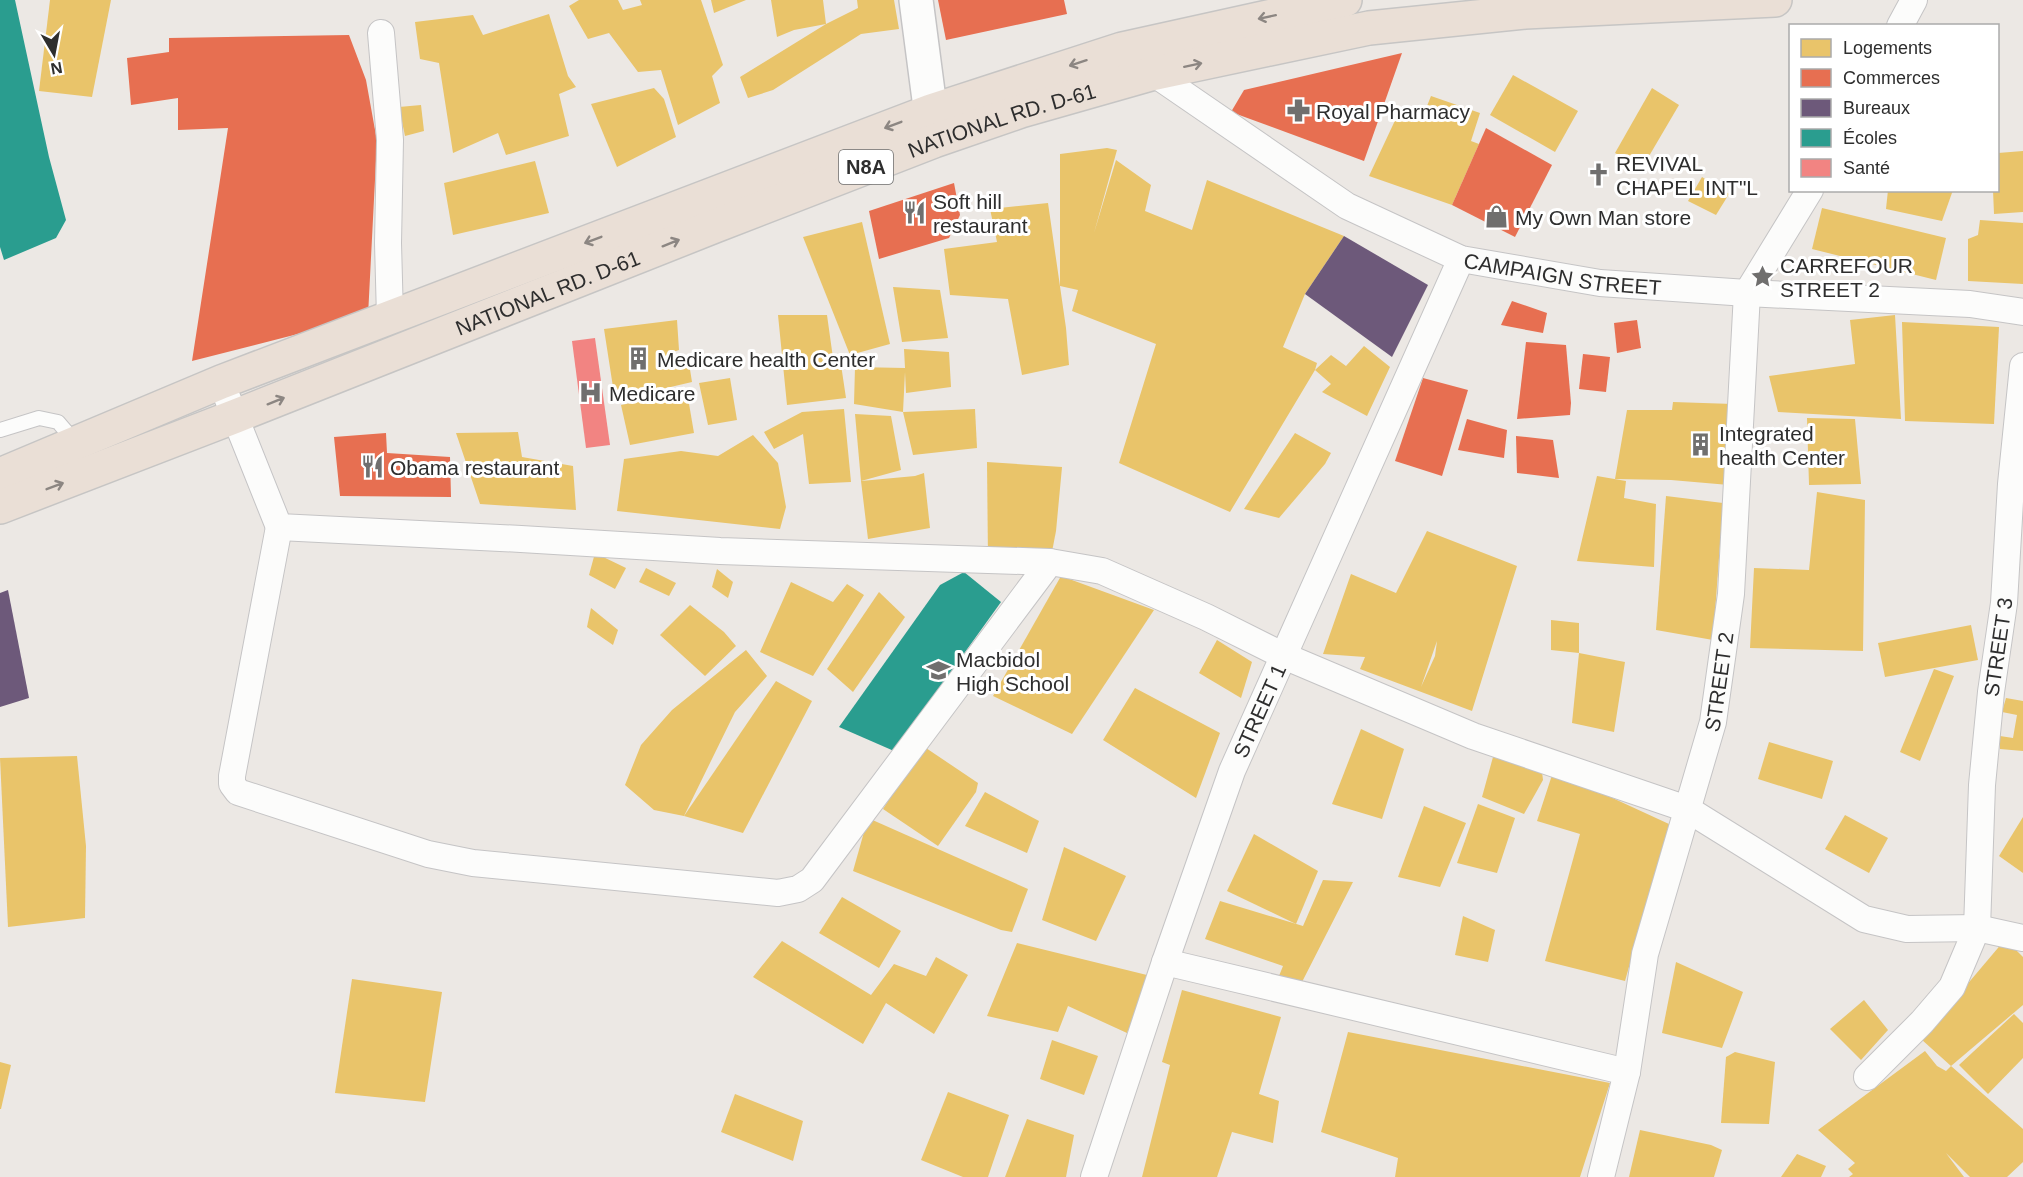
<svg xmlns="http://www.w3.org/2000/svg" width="2023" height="1177" font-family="Arial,sans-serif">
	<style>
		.homes { fill: #e9c46a; fill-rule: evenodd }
		.shops { fill: #e76f51 }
		.offices { fill: #6d597a }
		.schools { fill: #2a9d8f }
		.health { fill: #f28482 }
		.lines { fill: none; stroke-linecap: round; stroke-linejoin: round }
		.lane-casing { stroke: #c5c4c5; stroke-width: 16 }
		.street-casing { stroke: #c5c4c5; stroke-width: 28 }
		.secondary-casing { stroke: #c5c4c5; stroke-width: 36 }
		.highway-casing { stroke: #c6c5c4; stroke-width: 36 }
		.lane { stroke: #fcfcfb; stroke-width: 14 }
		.street { stroke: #fcfcfb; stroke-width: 26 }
		.secondary { stroke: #fcfcfb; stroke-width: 33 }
		.highway { stroke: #eadfd6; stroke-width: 33 }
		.oneway { stroke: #8c8682 }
		.labels { text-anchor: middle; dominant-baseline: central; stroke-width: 6; stroke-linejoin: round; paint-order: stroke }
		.shield { fill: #fff; stroke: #6d6d6d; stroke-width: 1.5 }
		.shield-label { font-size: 20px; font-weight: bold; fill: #2e2e2e }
		.poi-label { font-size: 21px; fill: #2e2e2e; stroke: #fff; text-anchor: start }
		.street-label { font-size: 21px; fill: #2e2e2e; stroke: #fff }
	</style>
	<rect width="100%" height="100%" fill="#ece8e4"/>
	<!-- homes -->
	<g class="homes">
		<polygon points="50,0 111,0 92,97 39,91"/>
		<polygon points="579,0 618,0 623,10 642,5 640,0 701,0 723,65 712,76 720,103 678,125 661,70 638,72 609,33 588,39 569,6"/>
		<polygon points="711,0 746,0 714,13"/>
		<polygon points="771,0 823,0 826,24 858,8 857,0 894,0 899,29 861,34 773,90 748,98 740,77 826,24 794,30 777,37"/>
		<polygon points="549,14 568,76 576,87 559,94 569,136 506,155 498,133 453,153 439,63 420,59 415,22 473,15 483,35"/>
		<polygon points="1513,75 1578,111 1555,152 1490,115"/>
		<polygon points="654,88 664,99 676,137 617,167 591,104"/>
		<polygon points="1652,88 1679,105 1642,168 1615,153"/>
		<polygon points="1431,96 1480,113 1471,141 1479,144 1452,205 1369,176 1399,112 1421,121"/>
		<polygon points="421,105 424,131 405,136 399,107"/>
		<polygon points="1107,148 1117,150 1094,233 1116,160 1151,185 1145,211 1192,230 1207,180 1344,236 1305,294 1283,347 1317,363 1315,370 1331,355 1346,366 1364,346 1390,367 1367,416 1322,392 1331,384 1315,370 1230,512 1119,463 1156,344 1072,311 1078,290 1060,286 1060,154"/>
		<polygon points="2023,151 2023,212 1994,214 1993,190 1998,190 1998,153"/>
		<polygon points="535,161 549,213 453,235 444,183"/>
		<polygon points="1702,177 1729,194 1716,215 1688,201"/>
		<polygon points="1888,190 1953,190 1942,221 1886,209"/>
		<polygon points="1048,203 1066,328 1069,365 1022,375 1008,299 950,295 944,249 997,242 990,209"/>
		<polygon points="1822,208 1946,238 1936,280 1812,249"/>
		<polygon points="1980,220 2023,223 2023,284 1968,281 1968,239 1978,235"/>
		<polygon points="862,222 890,344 850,355 803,237"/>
		<polygon points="893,287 940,290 948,338 902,342"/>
		<polygon points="778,315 827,315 833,358 840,358 846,398 787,405"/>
		<polygon points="1895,315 1901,419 1778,412 1769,376 1855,364 1850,320"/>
		<polygon points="677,320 679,350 670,353 669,360 688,357 692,382 615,400 604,329"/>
		<polygon points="1902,322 1999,327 1994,424 1905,421"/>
		<polygon points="904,349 949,352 951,387 906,393 905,372 903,412 854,404 855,367 905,368"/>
		<polygon points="730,378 737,420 708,425 699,383"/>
		<polygon points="687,392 694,433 630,445 621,405"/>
		<polygon points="1673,402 1733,404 1729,485 1671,480 1615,479 1627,410 1672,410"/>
		<polygon points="844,409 851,482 809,484 803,434 774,449 764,432 802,412"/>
		<polygon points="975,409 977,448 913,455 903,412"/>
		<polygon points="855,414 891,416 901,470 861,481"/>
		<polygon points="1807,418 1855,419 1861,484 1809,485"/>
		<polygon points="518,432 522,457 573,466 576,510 480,504 456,433"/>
		<polygon points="1295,433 1331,453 1325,464 1279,518 1244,509"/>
		<polygon points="753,435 778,463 786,507 780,529 617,511 624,459 681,451 718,456"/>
		<polygon points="987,462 1062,467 1056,531 1050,562 988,560"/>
		<polygon points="924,473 930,528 868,539 861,481 915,476"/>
		<polygon points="1597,476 1626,481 1624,498 1656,504 1654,567 1577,561"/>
		<polygon points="1817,492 1865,500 1863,651 1750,648 1754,568 1809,570"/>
		<polygon points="1666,496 1723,503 1713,640 1656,630"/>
		<path d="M1427,531L1517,566L1472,711L1360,669L1365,657L1323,654L1351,574L1396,593ZM1437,641L1435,656L1421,687Z"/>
		<polygon points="595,553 626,568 615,589 589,575"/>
		<polygon points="646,568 676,583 669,596 639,582"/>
		<polygon points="717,569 733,582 728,598 712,587"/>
		<polygon points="1061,576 1154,610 1072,734 993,696"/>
		<polygon points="791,582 833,602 847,584 864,595 813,676 760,652"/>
		<polygon points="879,592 905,617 853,692 827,669"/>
		<polygon points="690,605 724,632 736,646 705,676 660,635"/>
		<polygon points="591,608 618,630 613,645 587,627"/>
		<polygon points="1551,620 1579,623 1579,653 1551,650"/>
		<polygon points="1971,625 1978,660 1885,677 1878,643"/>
		<polygon points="1217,640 1252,662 1241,698 1199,673"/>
		<polygon points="746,650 767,676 735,712 684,816 654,810 625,785 641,745 672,710"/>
		<polygon points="1579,653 1625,662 1614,732 1572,723"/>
		<polygon points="1934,669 1954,676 1920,761 1900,752"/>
		<polygon points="776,681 812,701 743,833 684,816"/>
		<polygon points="1135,688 1220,733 1196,798 1103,740"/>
		<polygon points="2006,698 2023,701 2023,751 2000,749 2000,736 2013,738 2017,715 2002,712"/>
		<polygon points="1361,729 1404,749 1382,819 1332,804"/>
		<polygon points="1769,742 1833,761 1822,799 1758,779"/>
		<polygon points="923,746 978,783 976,792 938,846 883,809"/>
		<polygon points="77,756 86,846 85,918 8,927 0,758"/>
		<polygon points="1493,757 1542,772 1543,780 1524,814 1482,797"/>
		<polygon points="1552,775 1593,789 1669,824 1625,981 1545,961 1580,834 1537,821"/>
		<polygon points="985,792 1039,821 1027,853 965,826"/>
		<polygon points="1478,804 1515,818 1497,873 1457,863"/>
		<polygon points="1424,806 1466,823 1440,887 1398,877"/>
		<polygon points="1845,815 1888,838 1869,873 1825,849"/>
		<polygon points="2023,817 2023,873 1999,856"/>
		<polygon points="868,818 1028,889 1012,932 1001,930 853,871"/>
		<polygon points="1254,834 1318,871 1296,924 1227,891"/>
		<polygon points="1064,847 1126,876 1096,941 1042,920"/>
		<polygon points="1323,880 1353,882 1302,982 1279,976 1283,966 1205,939 1220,901 1303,926"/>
		<polygon points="842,897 901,931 879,968 819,933"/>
		<polygon points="1463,916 1495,930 1488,962 1455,955"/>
		<polygon points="782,941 871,995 894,964 926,976 936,957 968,975 934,1034 886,1003 863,1044 753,977"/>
		<polygon points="2003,942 2015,949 2023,957 2023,1005 1951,1066 1921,1039"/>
		<polygon points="1017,943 1151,976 1127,1033 1068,1006 1058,1032 987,1016"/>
		<polygon points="1676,962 1743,992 1722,1048 1662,1033"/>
		<polygon points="352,979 442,992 425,1102 335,1093"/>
		<polygon points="1182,990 1281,1017 1259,1094 1279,1101 1273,1143 1232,1132 1217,1177 1142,1177 1170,1065 1162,1062"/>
		<polygon points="1864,1000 1888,1030 1861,1060 1830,1029"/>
		<polygon points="2014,1014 2023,1023 2023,1058 1988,1094 1959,1065"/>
		<polygon points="1348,1032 1610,1083 1580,1177 1395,1177 1398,1158 1321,1132"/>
		<polygon points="1052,1040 1098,1056 1084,1095 1040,1079"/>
		<polygon points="1925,1051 1937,1066 1946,1071 1951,1066 2023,1129 2023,1162 2007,1177 1970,1177 1946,1153 1964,1177 1849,1177 1853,1174 1848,1169 1855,1163 1818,1130"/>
		<polygon points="1735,1052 1775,1062 1769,1124 1721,1123 1726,1057"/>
		<polygon points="0,1062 11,1065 1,1109 0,1109"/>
		<polygon points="948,1092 1009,1115 988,1177 963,1177 921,1160"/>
		<polygon points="735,1094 803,1121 793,1161 721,1132"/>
		<polygon points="1027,1119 1074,1135 1066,1177 1005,1177"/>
		<polygon points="1640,1130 1711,1145 1722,1150 1714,1177 1629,1177"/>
		<polygon points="1797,1154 1826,1166 1821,1177 1781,1177"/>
	</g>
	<!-- shops -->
	<g class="shops">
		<polygon points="938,0 1064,0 1067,14 946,40"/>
		<polygon points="349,35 366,80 377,141 368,316 192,361 228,128 178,130 178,98 131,105 127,58 169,52 169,38"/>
		<polygon points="1402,53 1364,161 1231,112 1244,90"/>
		<polygon points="1486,128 1552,165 1515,237 1452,205"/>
		<polygon points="954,183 960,215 949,238 879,259 869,211"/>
		<polygon points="1512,301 1547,313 1543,333 1501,325"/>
		<polygon points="1637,320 1641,348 1617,353 1614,323"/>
		<polygon points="1526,342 1566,345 1571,403 1570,415 1517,419"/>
		<polygon points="1583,354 1610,357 1606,392 1579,389"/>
		<polygon points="1423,378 1468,390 1442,476 1395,461"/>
		<polygon points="1467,419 1507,430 1504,458 1458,450"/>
		<polygon points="386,433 387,453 450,457 451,497 340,496 334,437"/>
		<polygon points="1516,436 1553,440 1559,478 1517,473"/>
	</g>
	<!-- offices -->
	<g class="offices">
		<polygon points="1344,236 1428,285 1392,357 1305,294"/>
		<polygon points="8,590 29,698 0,707 0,593"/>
	</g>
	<!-- schools -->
	<g class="schools">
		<polygon points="0,0 15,0 49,157 66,220 56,238 4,260 0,247"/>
		<polygon points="964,572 1001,602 894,751 839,727 940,585"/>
	</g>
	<!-- health -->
	<polygon class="health" points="595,338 610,445 586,448 572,341"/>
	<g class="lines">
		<defs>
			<polyline id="lane" points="0,430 39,418 58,422 76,443"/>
			<g id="street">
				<polyline points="1900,26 1914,0"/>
				<polyline points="381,33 390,140 388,243 390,317"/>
				<path id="s1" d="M1143,66L1347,206L1461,259L1600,283L1747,293L1970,304L2023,312"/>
				<polyline points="221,382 279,527 521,539 720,551 1050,562 1102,571 1206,617 1284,656 1473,736 1687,809 1864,919 1907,929 1977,928 2023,938"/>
				<polyline points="279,527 232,776 232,784 238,792 428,854 473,863 778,893 798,889 812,880 1050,562"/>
				<polyline points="1165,962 1627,1072"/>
				<path id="s2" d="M1867,1077L1922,1022L1952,987L1977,928L1982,785L1991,692L2004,603L2011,484L2023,366"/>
				<path id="s3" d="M1094,1177L1165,962L1232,771L1461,259"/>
				<path id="s4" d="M1601,1177L1627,1072L1645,954L1713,722L1731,594L1747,293L1810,190"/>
			</g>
			<polyline id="secondary" points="916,0 934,138"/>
			<g id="highway">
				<polyline points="0,475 221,382 931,111 1122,49 1345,0"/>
				<path id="s5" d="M0,507L236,416L715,226L934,141L1021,111L1151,74L1369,28L1525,12L1775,0"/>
			</g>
		</defs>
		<!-- lane casing -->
		<use href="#lane" class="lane-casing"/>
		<!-- street casing -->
		<use href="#street" class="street-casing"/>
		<!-- secondary casing -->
		<use href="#secondary" class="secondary-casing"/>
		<!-- highway casing -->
		<use href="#highway" class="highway-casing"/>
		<!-- lane -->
		<use href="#lane" class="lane"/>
		<!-- street -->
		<use href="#street" class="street"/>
		<!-- secondary -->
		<use href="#secondary" class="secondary"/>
		<!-- highway -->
		<use href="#highway" class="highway"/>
	</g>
	<!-- one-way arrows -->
	<defs><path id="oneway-shaft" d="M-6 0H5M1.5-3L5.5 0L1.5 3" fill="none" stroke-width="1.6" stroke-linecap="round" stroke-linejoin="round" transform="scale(1.5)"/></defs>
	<g class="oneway">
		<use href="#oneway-shaft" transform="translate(1267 17) rotate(168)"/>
		<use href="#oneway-shaft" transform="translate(1078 63) rotate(162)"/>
		<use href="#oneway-shaft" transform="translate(1193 65) rotate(-12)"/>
		<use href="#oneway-shaft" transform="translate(893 125) rotate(159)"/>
		<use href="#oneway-shaft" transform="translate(593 240) rotate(159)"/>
		<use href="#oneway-shaft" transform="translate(671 243) rotate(-22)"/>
		<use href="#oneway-shaft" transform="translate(276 401) rotate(-22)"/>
		<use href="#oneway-shaft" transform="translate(55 486) rotate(-21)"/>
	</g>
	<!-- icons -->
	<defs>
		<symbol id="pharmacy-bare" viewBox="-9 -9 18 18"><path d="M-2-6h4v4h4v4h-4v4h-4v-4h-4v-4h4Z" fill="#706f6e" stroke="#fff" stroke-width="2.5" paint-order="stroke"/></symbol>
		<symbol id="church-bare" viewBox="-9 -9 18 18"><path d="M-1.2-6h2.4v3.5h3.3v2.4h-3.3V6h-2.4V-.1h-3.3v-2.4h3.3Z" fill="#706f6e" stroke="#fff" stroke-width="2.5" paint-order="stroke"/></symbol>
		<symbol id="restaurant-bare" viewBox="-9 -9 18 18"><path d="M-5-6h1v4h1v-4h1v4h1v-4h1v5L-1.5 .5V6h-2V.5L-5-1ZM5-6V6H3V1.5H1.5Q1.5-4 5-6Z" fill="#706f6e" stroke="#fff" stroke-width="2.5" paint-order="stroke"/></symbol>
		<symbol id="shop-bare" viewBox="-9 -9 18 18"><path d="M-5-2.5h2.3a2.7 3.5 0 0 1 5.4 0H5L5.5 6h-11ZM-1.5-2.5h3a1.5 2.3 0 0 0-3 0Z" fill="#706f6e" stroke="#fff" stroke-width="2.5" paint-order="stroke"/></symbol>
		<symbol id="sight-bare" viewBox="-9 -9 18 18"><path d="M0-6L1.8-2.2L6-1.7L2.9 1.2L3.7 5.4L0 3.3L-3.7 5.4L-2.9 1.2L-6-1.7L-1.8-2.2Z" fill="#706f6e" stroke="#fff" stroke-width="2.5" paint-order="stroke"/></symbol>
		<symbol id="building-bare" viewBox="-9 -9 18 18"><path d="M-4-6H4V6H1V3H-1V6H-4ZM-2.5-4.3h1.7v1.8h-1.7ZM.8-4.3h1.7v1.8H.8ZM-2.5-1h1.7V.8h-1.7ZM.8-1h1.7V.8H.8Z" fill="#706f6e" stroke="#fff" stroke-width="2.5" paint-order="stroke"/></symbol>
		<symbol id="hospital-bare" viewBox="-9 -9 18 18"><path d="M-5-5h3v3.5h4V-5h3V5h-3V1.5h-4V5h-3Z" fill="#706f6e" stroke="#fff" stroke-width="2.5" paint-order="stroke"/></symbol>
		<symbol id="school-bare" viewBox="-9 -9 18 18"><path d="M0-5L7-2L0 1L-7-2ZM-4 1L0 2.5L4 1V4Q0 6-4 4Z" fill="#706f6e" stroke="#fff" stroke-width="2.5" paint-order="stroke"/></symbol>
	</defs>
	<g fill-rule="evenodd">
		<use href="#pharmacy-bare" x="1282" y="94" width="33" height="33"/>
		<use href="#church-bare" x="1582" y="158" width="33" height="33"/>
		<use href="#restaurant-bare" x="898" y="196" width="33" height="33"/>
		<use href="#shop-bare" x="1480" y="200" width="33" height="33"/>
		<use href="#sight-bare" x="1746" y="260" width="33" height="33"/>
		<use href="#building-bare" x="622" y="342" width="33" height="33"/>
		<use href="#hospital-bare" x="574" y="376" width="33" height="33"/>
		<use href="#building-bare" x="1684" y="428" width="33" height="33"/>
		<use href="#restaurant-bare" x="356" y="450" width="33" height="33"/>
		<use href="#school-bare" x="922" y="654" width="33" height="33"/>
	</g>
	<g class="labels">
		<!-- shield labels -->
		<rect class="shield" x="839" y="150" width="54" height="34" rx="4.5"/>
		<g class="shield-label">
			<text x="866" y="167">N8A</text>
		</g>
		<!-- poi labels -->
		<g class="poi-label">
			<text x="1316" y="111">Royal Pharmacy</text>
			<text x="1616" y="163">REVIVAL<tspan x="1616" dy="24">CHAPEL INT"L</tspan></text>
			<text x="933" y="201">Soft hill<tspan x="933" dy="24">restaurant</tspan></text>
			<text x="1515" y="217">My Own Man store</text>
			<text x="1780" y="265">CARREFOUR<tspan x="1780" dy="24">STREET 2</tspan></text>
			<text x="657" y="359">Medicare health Center</text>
			<text x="609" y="393">Medicare</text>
			<text x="1719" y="433">Integrated<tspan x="1719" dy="24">health Center</tspan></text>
			<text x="390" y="467">Obama restaurant</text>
			<text x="956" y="659">Macbidol<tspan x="956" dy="24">High School</tspan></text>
		</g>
		<!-- street labels -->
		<g class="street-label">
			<text stroke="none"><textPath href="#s5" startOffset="1074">NATIONAL RD. D-61</textPath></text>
			<text stroke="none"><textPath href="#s1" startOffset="476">CAMPAIGN STREET</textPath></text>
			<text stroke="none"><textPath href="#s5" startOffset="588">NATIONAL RD. D-61</textPath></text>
			<text stroke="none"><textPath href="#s2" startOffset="470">STREET 3</textPath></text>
			<text stroke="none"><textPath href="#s4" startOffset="510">STREET 2</textPath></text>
			<text stroke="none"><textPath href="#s3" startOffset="495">STREET 1</textPath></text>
		</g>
	</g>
	<!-- legend -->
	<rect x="1789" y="24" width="210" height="168" fill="#ffffff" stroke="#ababab" stroke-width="1.5"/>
	<rect x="1801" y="39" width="30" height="18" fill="#e9c46a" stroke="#ababab" stroke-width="1.5"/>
	<text x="1843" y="54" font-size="18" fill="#2e2e2e">Logements</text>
	<rect x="1801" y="69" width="30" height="18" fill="#e76f51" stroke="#ababab" stroke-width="1.5"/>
	<text x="1843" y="84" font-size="18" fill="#2e2e2e">Commerces</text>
	<rect x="1801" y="99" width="30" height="18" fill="#6d597a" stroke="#ababab" stroke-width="1.5"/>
	<text x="1843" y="114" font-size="18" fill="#2e2e2e">Bureaux</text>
	<rect x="1801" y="129" width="30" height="18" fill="#2a9d8f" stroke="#ababab" stroke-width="1.5"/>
	<text x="1843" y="144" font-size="18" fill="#2e2e2e">Écoles</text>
	<rect x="1801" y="159" width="30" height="18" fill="#f28482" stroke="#ababab" stroke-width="1.5"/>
	<text x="1843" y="174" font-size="18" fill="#2e2e2e">Santé</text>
	<!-- north arrow -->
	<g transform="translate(54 54) rotate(170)" stroke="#ffffff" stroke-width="4.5" paint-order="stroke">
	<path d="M0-4.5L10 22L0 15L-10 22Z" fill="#2e2e2e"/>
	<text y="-9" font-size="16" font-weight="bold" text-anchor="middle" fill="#2e2e2e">N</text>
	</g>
</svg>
